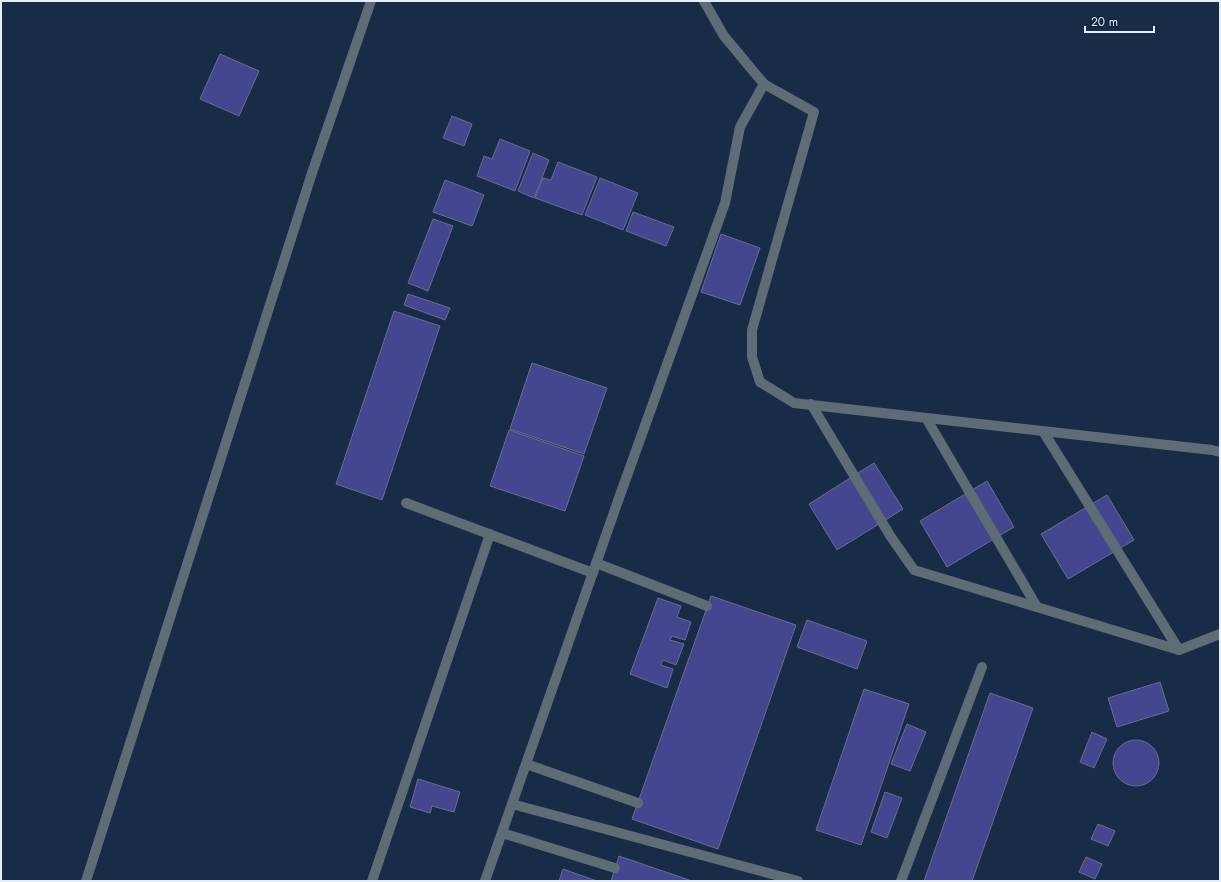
<svg xmlns="http://www.w3.org/2000/svg" width="1221" height="882" font-family="Jost,sans-serif">
	<style>
		.built { fill: #182b47 }
		.building { fill: #454690; stroke: #6a6d8d }
		.lines { fill: none; stroke-linecap: round; stroke-linejoin: round }
		.lane { stroke: #5e6c75; stroke-width: 10 }
	</style>
	<rect width="100%" height="100%" fill="#122239"/>
	<!-- built -->
	<rect class="built" x="1" y="1" width="1219" height="880"/>
	<!-- building -->
	<g class="building">
		<polygon points="220,54 259,71 239,116 200,99"/>
		<polygon points="452,116 472,124 464,146 443,138"/>
		<polygon points="500,139 530,151 515,191 477,176 484,156 492,159"/>
		<polygon points="533,153 549,160 534,198 518,191"/>
		<polygon points="558,162 597,177 582,215 535,198 543,178 551,180"/>
		<polygon points="600,178 638,193 623,230 585,215"/>
		<polygon points="445,180 484,195 472,226 433,212"/>
		<polygon points="633,212 674,227 666,246 626,231"/>
		<polygon points="433,219 453,226 428,291 408,283"/>
		<polygon points="721,234 760,248 740,305 701,292"/>
		<polygon points="408,294 450,308 445,320 404,305"/>
		<polygon points="394,311 440,326 382,500 336,484"/>
		<polygon points="532,363 607,388 584,454 510,429"/>
		<polygon points="509,430 584,456 565,511 490,486"/>
		<polygon points="874,463 903,509 837,550 809,504"/>
		<polygon points="987,481 1014,527 947,567 920,521"/>
		<polygon points="1107,495 1134,540 1068,579 1041,534"/>
		<polygon points="711,596 796,625 718,849 632,819"/>
		<polygon points="658,598 681,606 677,617 691,622 685,640 672,636 670,640 684,644 676,665 663,660 661,665 673,669 667,688 630,674"/>
		<polygon points="807,620 867,641 857,669 797,647"/>
		<polygon points="1160,682 1169,711 1117,727 1108,698"/>
		<polygon points="864,689 909,704 861,845 816,830"/>
		<polygon points="990,693 1033,708 972,881 924,881"/>
		<polygon points="907,724 926,732 910,771 891,764"/>
		<polygon points="1092,732 1107,739 1094,768 1080,762"/>
		<circle cx="1136" cy="763" r="23"/>
		<polygon points="418,779 460,792 454,812 432,806 430,813 410,807"/>
		<polygon points="885,792 902,798 887,838 871,832"/>
		<polygon points="1098,824 1115,831 1108,846 1091,839"/>
		<polygon points="619,856 692,881 611,881"/>
		<polygon points="1086,857 1102,864 1095,879 1079,872"/>
		<polygon points="563,869 597,881 559,881"/>
	</g>
	<g class="lines">
		<!-- lane -->
		<g class="lane">
			<polyline points="764,84 814,112 752,330 752,357 760,382 794,403 1212,450 1220,452"/>
			<polyline points="811,404 891,537 914,570 1179,650 1220,634"/>
			<polyline points="926,418 1037,607"/>
			<polyline points="1043,431 1179,650"/>
			<polyline points="406,503 593,573"/>
			<polyline points="596,563 707,606"/>
			<polyline points="526,764 638,803"/>
			<polyline points="512,804 798,881"/>
			<polyline points="502,833 615,868"/>
			<polyline points="86,881 312,173 371,1"/>
			<polyline points="372,881 490,534"/>
			<polyline points="485,881 619,498 725,203 740,127 764,84 724,36 704,1"/>
			<polyline points="901,881 982,667"/>
		</g>
	</g>
	<!-- border -->
	<rect width="1221" height="882" fill="none" stroke="#e3eefe" stroke-width="4"/>
	<!-- scale -->
	<path d="M1085 26v6h69v-6" fill="none" stroke="#e3eefe" stroke-width="2"/>
	<text x="1091" y="26" font-size="12" fill="#e3eefe" stroke="#122239" stroke-width="3" paint-order="stroke">20 m</text>
</svg>
